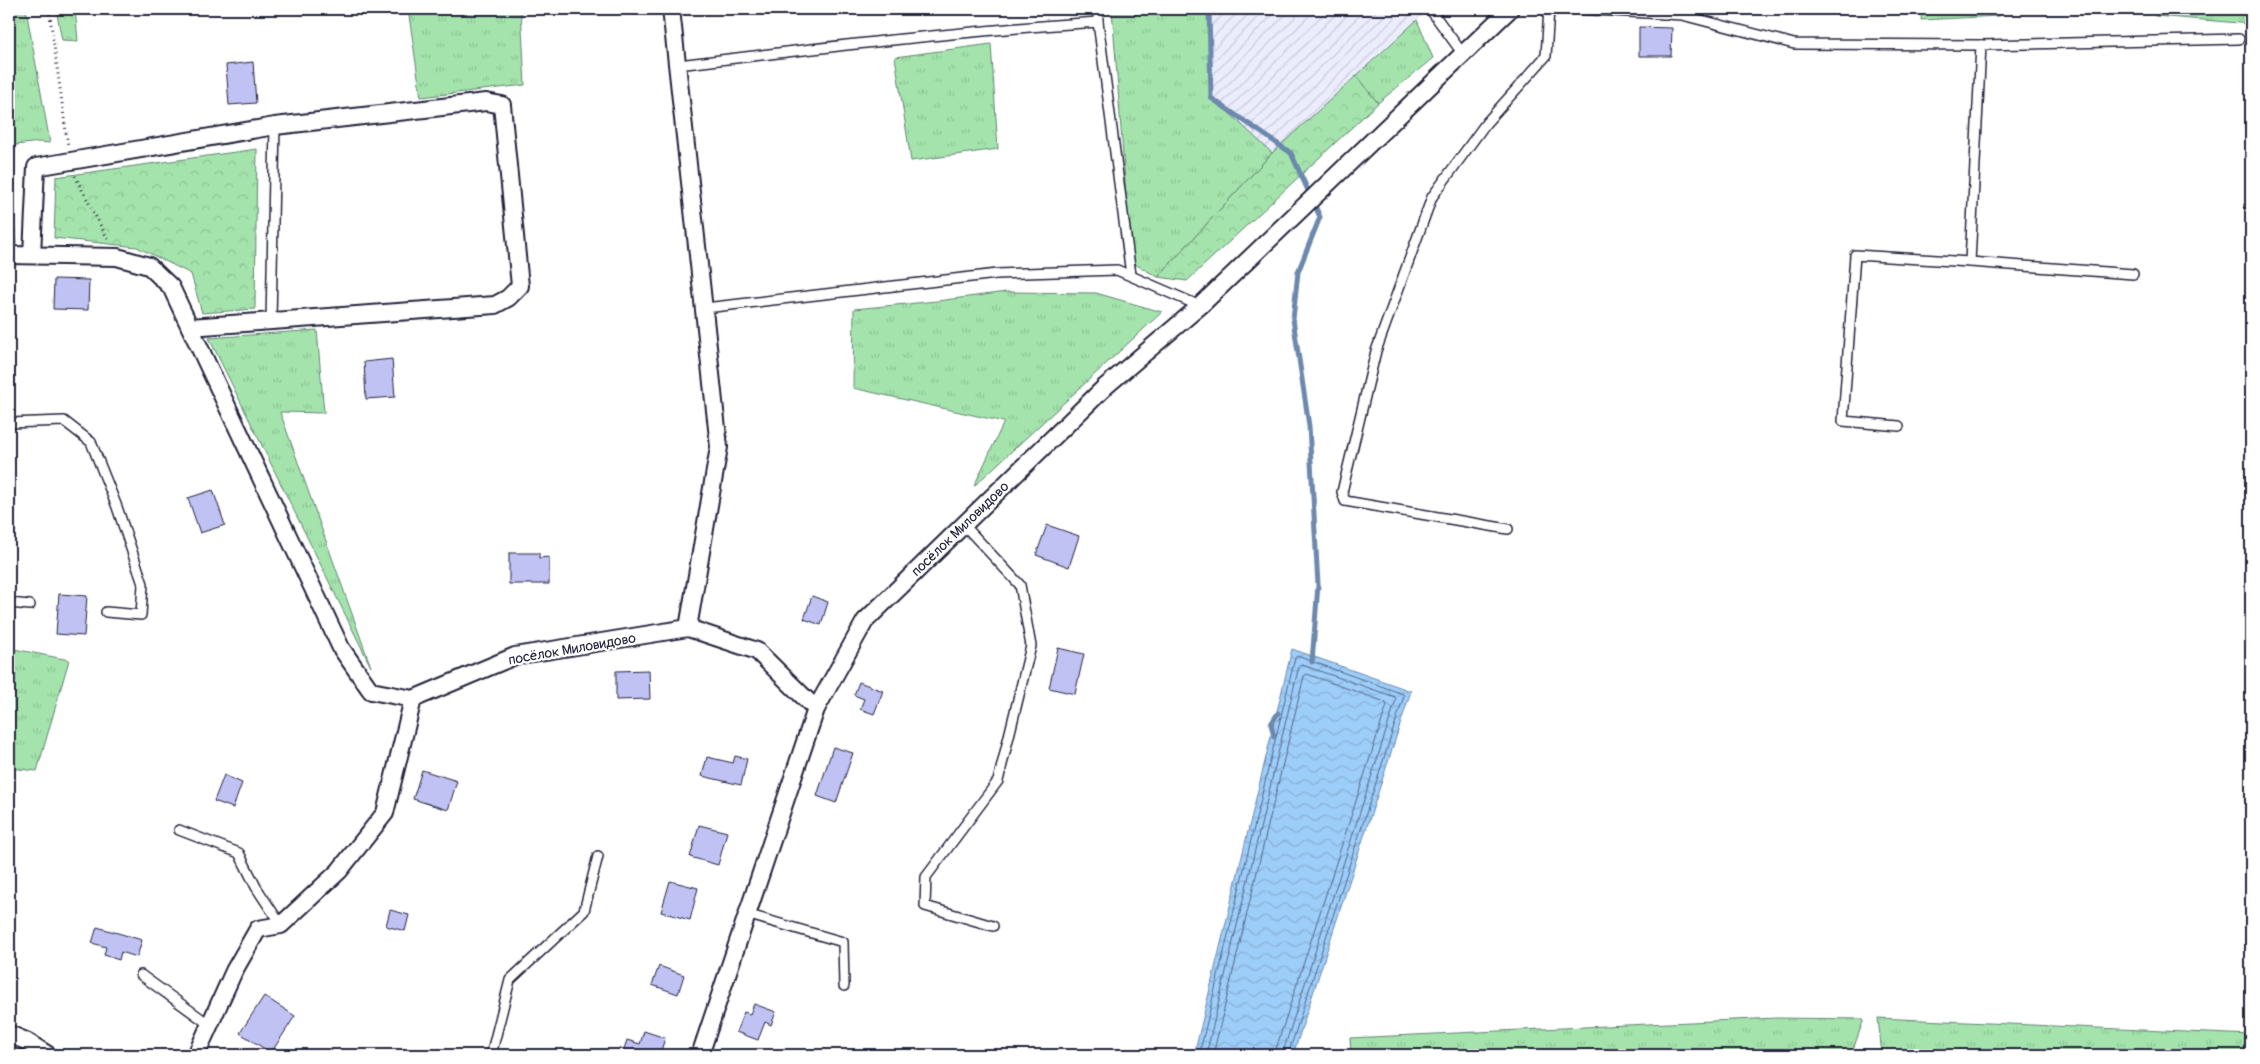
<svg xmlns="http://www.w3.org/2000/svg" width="2260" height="1064" font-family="Pangolin,sans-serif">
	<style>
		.industrial { fill: url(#industrial-furrows) }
		.grass { fill: url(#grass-tufts); stroke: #638374 }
		.forest { fill: url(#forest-crowns); stroke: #638374 }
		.water { fill: url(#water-waves); stroke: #6c89ad }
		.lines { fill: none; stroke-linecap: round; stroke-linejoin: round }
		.shore { stroke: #536687; stroke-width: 1 }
		.stream { stroke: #6c89ad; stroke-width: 5 }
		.building { fill: #c0c2f4; stroke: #22223b }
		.lane-casing { stroke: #22223b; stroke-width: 12 }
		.street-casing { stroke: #22223b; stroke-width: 20 }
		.path { stroke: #22223b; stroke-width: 3; stroke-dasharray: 1 4; stroke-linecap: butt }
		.lane { stroke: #fff; stroke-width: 9 }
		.street { stroke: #fff; stroke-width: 16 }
		.labels { text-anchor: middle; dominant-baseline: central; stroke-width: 4.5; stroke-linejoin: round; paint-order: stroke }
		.street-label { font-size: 14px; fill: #22223b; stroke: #fff }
	</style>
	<defs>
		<pattern id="industrial-furrows" width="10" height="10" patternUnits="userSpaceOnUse" patternTransform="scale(1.25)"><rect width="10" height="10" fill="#ecedfc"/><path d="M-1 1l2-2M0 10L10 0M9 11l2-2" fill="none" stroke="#cacbd9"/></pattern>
		<pattern id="grass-tufts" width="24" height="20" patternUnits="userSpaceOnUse" patternTransform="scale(1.25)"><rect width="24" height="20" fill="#a4e4ac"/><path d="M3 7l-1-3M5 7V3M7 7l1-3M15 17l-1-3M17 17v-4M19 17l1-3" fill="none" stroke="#8dc395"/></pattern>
		<pattern id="forest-crowns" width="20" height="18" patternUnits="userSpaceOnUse" patternTransform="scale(1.25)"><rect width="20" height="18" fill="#a4e4ac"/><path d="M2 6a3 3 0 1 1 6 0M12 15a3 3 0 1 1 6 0" fill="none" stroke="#8dc395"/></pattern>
		<pattern id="water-waves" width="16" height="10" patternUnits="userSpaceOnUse" patternTransform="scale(1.25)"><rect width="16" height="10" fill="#9dcdf9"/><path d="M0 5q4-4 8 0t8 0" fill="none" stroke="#87b0d6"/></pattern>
	</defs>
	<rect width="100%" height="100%" fill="#fff"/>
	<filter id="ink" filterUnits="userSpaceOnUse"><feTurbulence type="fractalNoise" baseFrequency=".02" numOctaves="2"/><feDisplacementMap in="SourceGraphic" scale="10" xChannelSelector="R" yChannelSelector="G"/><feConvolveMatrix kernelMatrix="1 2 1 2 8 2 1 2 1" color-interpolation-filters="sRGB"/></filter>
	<g filter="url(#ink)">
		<!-- industrial -->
		<polygon class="industrial" points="1208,9 1429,9 1272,153 1211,96"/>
		<!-- grass -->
		<g class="grass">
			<polygon points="9,9 26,9 50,143 39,142 9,146"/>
			<polygon points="408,9 521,9 525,85 421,97"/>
			<polygon points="1112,9 1208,9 1211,96 1272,153 1158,277 1131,262"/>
			<polygon points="1922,9 2000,9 1999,16 1921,20"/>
			<polygon points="2155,9 2251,9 2251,24 2155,16"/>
			<polygon points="1417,20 1433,58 1378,103 1356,76"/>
			<polygon points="991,44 998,149 911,161 895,57"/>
			<polygon points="1006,292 1096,293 1162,312 974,486 1004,422 853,388 854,309 937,301"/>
			<polygon points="317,330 324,413 280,412 371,667 209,338"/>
			<polygon points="9,648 69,660 37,771 9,768"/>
			<polygon points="1776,1018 1864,1019 1851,1055 1351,1055 1350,1038"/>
			<polygon points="1878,1018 2251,1035 2251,1055 1882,1055"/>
		</g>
		<!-- forest -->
		<g class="forest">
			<polygon points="56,9 75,9 78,41 62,40"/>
			<polygon points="1356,76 1378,103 1187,281 1158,277 1272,153"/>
			<polygon points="9,146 16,244 9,243"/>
			<polygon points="257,149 255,309 202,313 191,274 137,247 54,238 56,177"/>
		</g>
		<!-- water -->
		<polygon class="water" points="1292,649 1411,691 1293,1055 1194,1055"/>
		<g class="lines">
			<!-- shore -->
			<g class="shore">
				<polyline points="1199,1055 1295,658 1297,656 1403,694 1404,696 1288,1055"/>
				<polyline points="1206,1055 1299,666 1302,665 1395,697 1396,700 1282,1055"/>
				<polyline points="1213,1055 1304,676 1307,674 1385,702 1387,705 1274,1055"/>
			</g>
			<!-- stream -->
			<g class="stream">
				<polyline points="1209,9 1211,98 1291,153 1320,217 1298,272 1293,319 1309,426 1318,585 1312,662"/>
				<polyline points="1274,737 1271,724 1278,713"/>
			</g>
		</g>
		<!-- building -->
		<g class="building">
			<polygon points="1639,27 1672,28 1671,56 1639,56"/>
			<polygon points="253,62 256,103 229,105 226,65"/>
			<polygon points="54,279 89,280 88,310 53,309"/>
			<polygon points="392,359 395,397 366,399 364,362"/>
			<polygon points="213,490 225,525 200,533 188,498"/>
			<polygon points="1047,525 1079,536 1069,567 1036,555"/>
			<polygon points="509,553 539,553 539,558 549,557 549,584 509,584"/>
			<polygon points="59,594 87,596 84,636 56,634"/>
			<polygon points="812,596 828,602 821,625 804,619"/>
			<polygon points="1058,648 1084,654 1075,694 1049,688"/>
			<polygon points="649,670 650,699 616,700 616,671"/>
			<polygon points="859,682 883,691 874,714 860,709 864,699 854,695"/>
			<polygon points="833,747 853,753 836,803 817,796"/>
			<polygon points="735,756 747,759 741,785 702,776 707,757 733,763"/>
			<polygon points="422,770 457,781 448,810 413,799"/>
			<polygon points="224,775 242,783 233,808 214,801"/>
			<polygon points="699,825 727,832 718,865 690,857"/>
			<polygon points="670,881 698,888 690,920 661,912"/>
			<polygon points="390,910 409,915 405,931 386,926"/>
			<polygon points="97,927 142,940 137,957 121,952 119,960 104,955 106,947 92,943"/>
			<polygon points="659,966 684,975 678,994 652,985"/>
			<polygon points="264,996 295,1016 271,1053 240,1033"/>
			<polygon points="754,1004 776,1012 771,1025 765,1022 758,1040 736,1032 744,1012 750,1014"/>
			<polygon points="644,1031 665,1038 661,1051 666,1052 665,1055 622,1055 627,1040 640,1044"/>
		</g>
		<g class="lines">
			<defs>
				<g id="lane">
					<polyline points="1430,9 1463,54"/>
					<polyline points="1576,9 1682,15 1794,44 1981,45 2239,39"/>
					<polyline points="1098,22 1098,9"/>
					<path d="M678,65C818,48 958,31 1098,22L1131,275"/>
					<polyline points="1970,262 2133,274"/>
					<polyline points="705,308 997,274 1117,270 1200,306"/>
					<polyline points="271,321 275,126"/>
					<polyline points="9,423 64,421 91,442 117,507 143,584 141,615 106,612"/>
					<polyline points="1899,426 1843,421 1855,255 1970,262 1981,45"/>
					<polyline points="964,525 1020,585 1031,646 998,781 926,877 925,906 993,926"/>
					<polyline points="1508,529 1345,501 1342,492 1376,351 1432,197 1486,123 1546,56 1549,9"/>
					<polyline points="9,603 30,605"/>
					<polyline points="179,830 239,853 256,887 281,925"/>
					<polyline points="746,914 843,942 844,986"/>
					<polyline points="141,975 210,1025"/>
					<polyline points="491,1055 510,980 584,911 598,856"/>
				</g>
				<g id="street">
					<polyline points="671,9 719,447 688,628"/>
					<polyline points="9,255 117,257 149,266 171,287 341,648 371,691 413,699"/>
					<polyline points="32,255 36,167 275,126 486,102 502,105 520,286 508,298 495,305 190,327"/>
					<polyline points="9,1034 26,1041 48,1055"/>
					<polyline points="196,1055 234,971 258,929 281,925 339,871 385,813 413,699 515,656 688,628 757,651 816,709"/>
					<polyline points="700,1055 816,709 865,621 1106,386 1200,306 1510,9"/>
				</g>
			</defs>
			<!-- lane casing -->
			<use href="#lane" class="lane-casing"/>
			<!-- street casing -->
			<use href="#street" class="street-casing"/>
			<!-- path -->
			<g class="path">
				<polyline points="49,9 68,146"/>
				<polyline points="75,176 109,242"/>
			</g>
			<!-- lane -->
			<use href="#lane" class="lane"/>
			<!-- street -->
			<use href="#street" class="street"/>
		</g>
	</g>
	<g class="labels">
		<!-- street labels -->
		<g class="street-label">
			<text transform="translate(960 529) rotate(-44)">посёлок Миловидово</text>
			<text transform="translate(572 649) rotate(-10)">посёлок Миловидово</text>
		</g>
	</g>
	<!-- margin -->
	<rect width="2260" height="1064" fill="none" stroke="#fff" stroke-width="30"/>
	<rect x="15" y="15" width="2230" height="1034" fill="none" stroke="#22223b" stroke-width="2" filter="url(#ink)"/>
</svg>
